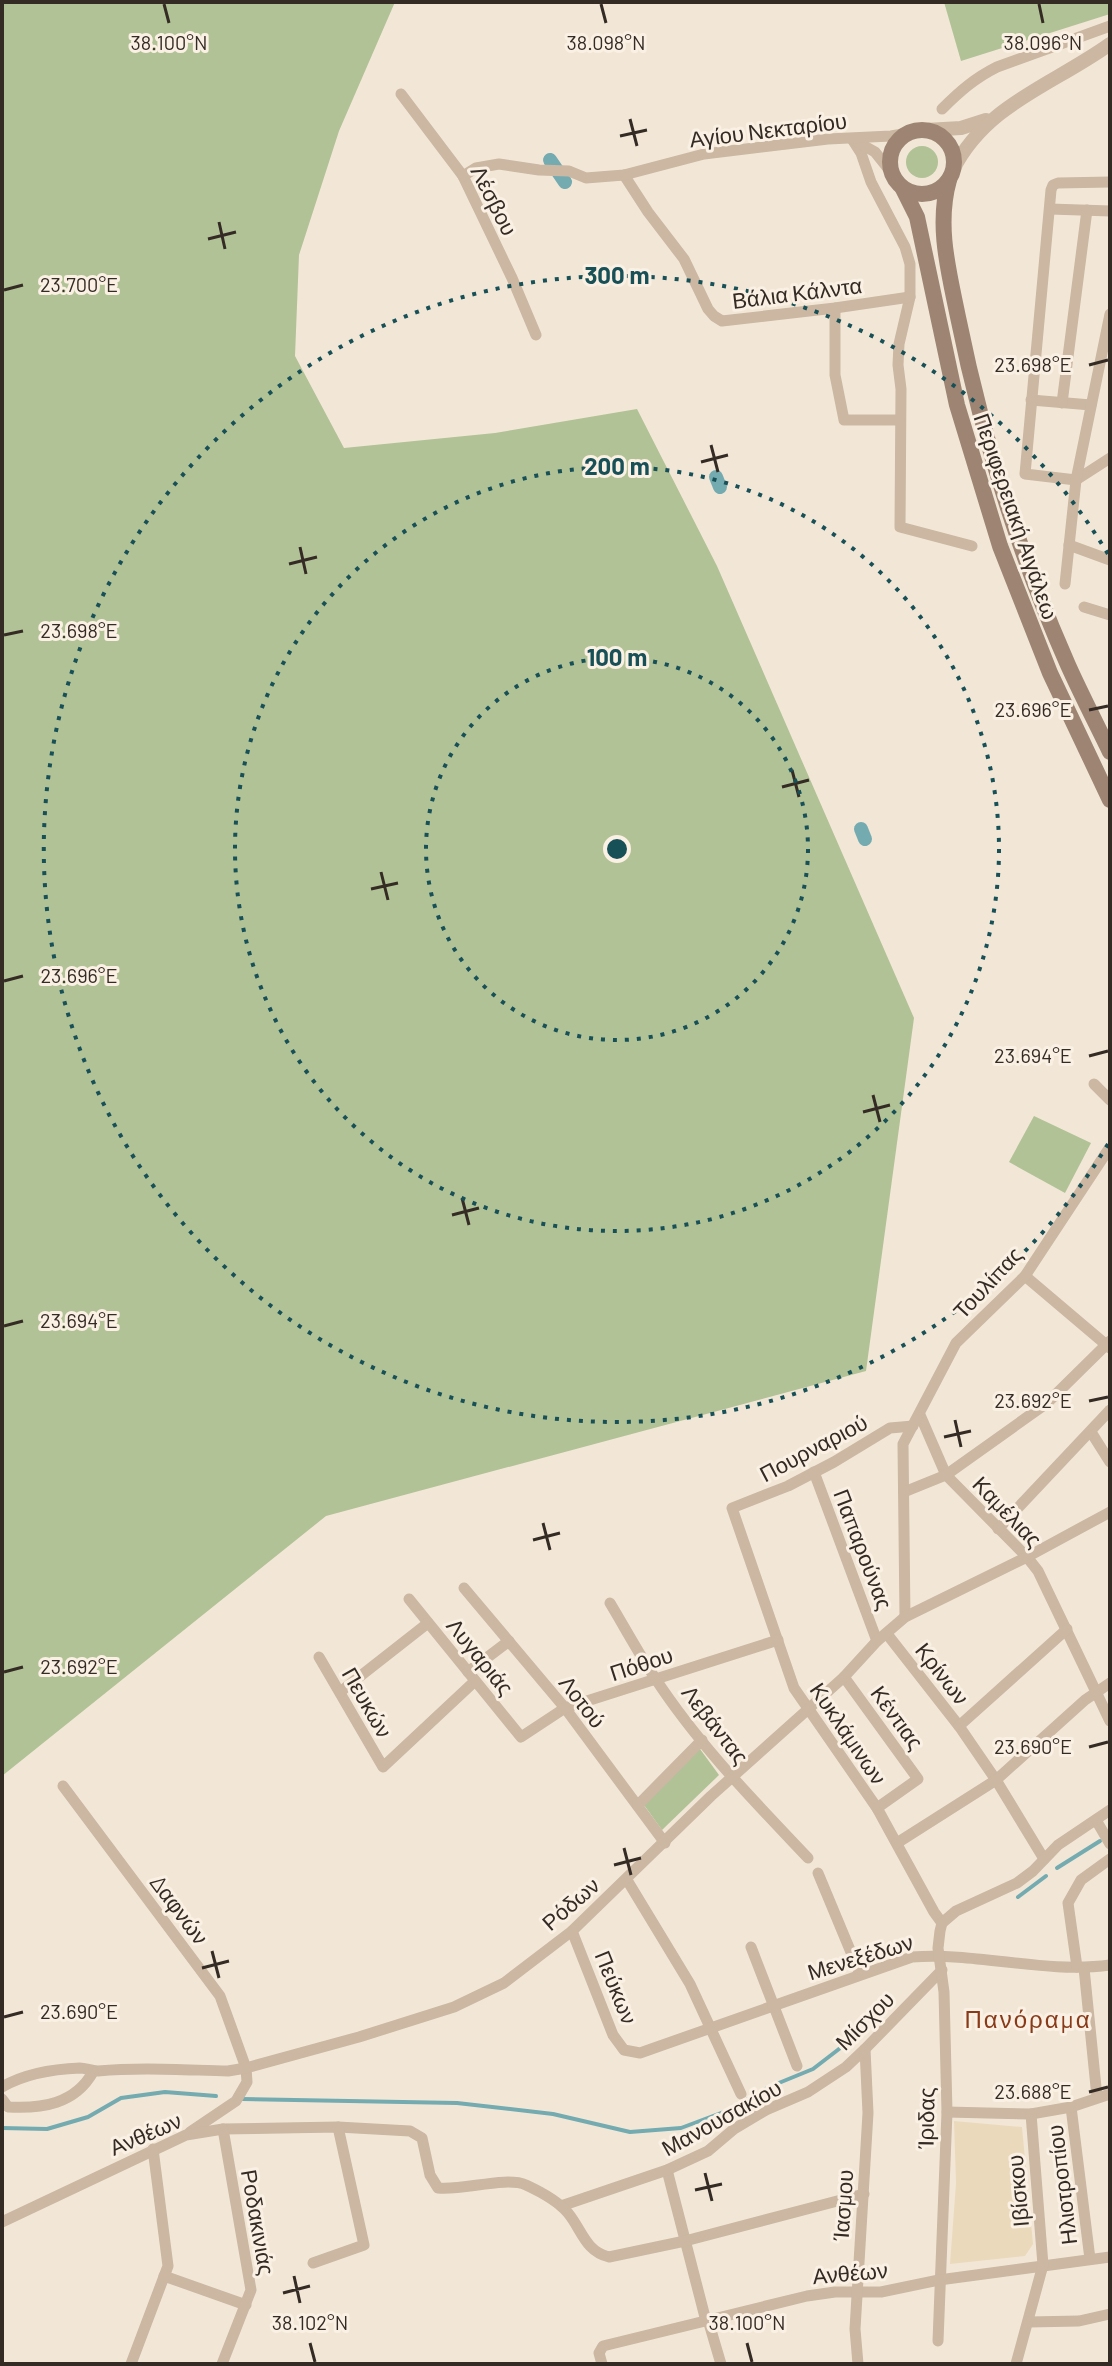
<svg xmlns="http://www.w3.org/2000/svg" width="1112" height="2366" font-family="Barlow,sans-serif">
	<style>
		.green { fill: #b1c296 }
		.plaza { fill: #ebd9bc }
		.lines { fill: none; stroke-linecap: round; stroke-linejoin: round }
		.stream { stroke: #74abb1; stroke-width: 4 }
		.canal { stroke: #74abb1; stroke-width: 14 }
		.minor { stroke: #cbb7a2; stroke-width: 11 }
		.tertiary { stroke: #cbb7a2; stroke-width: 14 }
		.secondary { stroke: #9e8573; stroke-width: 16 }
		.ticks { fill: none; stroke: #352b25; stroke-width: 3 }
		.ring { fill: none; stroke: #185058; stroke-width: 4; stroke-dasharray: 4 8 }
		.labels { text-anchor: middle; dominant-baseline: central; stroke-width: 6; stroke-linejoin: round; paint-order: stroke }
		.street-label { font-size: 22px; fill: #352b25; stroke: #faf0e3 }
		.neighbourhood-label { font-size: 24px; letter-spacing: 2px; fill: #883a19; stroke: #faf0e3 }
		.ticks-label { font-size: 20px; text-anchor: middle; fill: #352b25; stroke: #faf0e3; stroke-width: 6; stroke-linejoin: round; paint-order: stroke }
		.centre { fill: #185058; stroke: #faf0e3; stroke-width: 4 }
		.ring-label { font-size: 24px; text-anchor: middle; font-weight: bold; fill: #185058; stroke: #faf0e3; stroke-width: 6; stroke-linejoin: round; paint-order: stroke }
	</style>
	<rect width="100%" height="100%" fill="#f2e7d6"/>
	<!-- green -->
	<g class="green">
		<polygon points="2,2 395,2 339,131 299,255 295,356 344,448 495,433 637,409 717,566 914,1018 866,1371 326,1516 2,1776"/>
		<polygon points="944,2 1110,2 1110,14 961,61"/>
		<circle cx="922" cy="162" r="16"/>
		<polygon points="1034,1116 1091,1143 1065,1193 1009,1162"/>
		<polygon points="700,1749 719,1775 662,1830 644,1805"/>
	</g>
	<!-- plaza -->
	<polygon class="plaza" points="954,2121 1022,2127 1033,2244 1025,2256 950,2264 956,2183"/>
	<g class="lines">
		<!-- stream -->
		<g class="stream">
			<polyline points="1057,1868 1100,1841"/>
			<polyline points="1018,1897 1046,1876"/>
			<polyline points="242,2099 457,2103 553,2114 630,2132 681,2128 729,2110 769,2087 813,2069 839,2049 871,2011"/>
			<polyline points="2,2128 47,2129 88,2117 121,2098 165,2092 216,2096"/>
		</g>
		<!-- canal -->
		<g class="canal">
			<polyline points="550,160 565,182"/>
			<polyline points="716,477 720,487"/>
			<polyline points="861,829 865,839"/>
		</g>
		<!-- minor -->
		<g class="minor">
			<polyline points="401,94 463,176 512,278 536,335"/>
			<path d="M942,109C960,91 975,78 997,67L1110,26"/>
			<polyline points="852,139 861,153 871,182 905,247 910,264 910,297 899,344 898,365 901,389 900,527 972,546"/>
			<polyline points="852,139 875,152 891,172"/>
			<polyline points="624,175 648,212 684,259 708,309 714,316 722,321 835,308 910,297"/>
			<polyline points="463,176 476,168 499,164 539,170 569,171 586,178 624,175 704,154 828,139 891,136 909,133"/>
			<polyline points="1050,209 1110,211"/>
			<polyline points="835,308 835,375 844,420 899,420"/>
			<polyline points="1031,400 1091,405"/>
			<polyline points="1062,403 1087,210"/>
			<polyline points="1076,480 1025,474 1051,190 1053,185 1058,183 1110,182"/>
			<polyline points="1076,480 1110,458"/>
			<polyline points="1069,545 1110,560"/>
			<polyline points="1065,584 1076,480 1110,314"/>
			<polyline points="1084,607 1110,615"/>
			<polyline points="1094,1084 1110,1100"/>
			<polyline points="1025,1276 1110,1348"/>
			<polyline points="920,1415 946,1475 1027,1557 1038,1571 1110,1721"/>
			<polyline points="913,1426 890,1428 834,1462 788,1486 732,1508 794,1688 877,1808 934,1912 942,1923"/>
			<polyline points="1091,1432 1110,1462"/>
			<polyline points="814,1472 877,1641"/>
			<polyline points="904,1492 946,1475 1047,1403 1110,1341"/>
			<polyline points="998,1529 1110,1410"/>
			<polyline points="464,1588 565,1708 665,1843"/>
			<polyline points="409,1599 521,1737 565,1708 778,1640"/>
			<path d="M610,1603C625,1628 639,1654 655,1678C698,1744 754,1801 808,1858"/>
			<polyline points="905,1617 903,1444 956,1343 1025,1276 1108,1150 1110,1152"/>
			<polyline points="887,1634 959,1726 996,1780 1044,1859"/>
			<polyline points="319,1657 383,1767 475,1681"/>
			<polyline points="468,1672 509,1641"/>
			<polyline points="844,1677 918,1779 877,1808"/>
			<polyline points="340,1692 428,1623"/>
			<polyline points="959,1726 1067,1629"/>
			<polyline points="63,1786 220,1996 246,2068 247,2082 236,2101 190,2132"/>
			<polyline points="638,1805 702,1740"/>
			<polyline points="1096,1820 1110,1844"/>
			<polyline points="897,1843 996,1780 1085,1700 1110,1683"/>
			<polyline points="818,1873 860,1974"/>
			<polyline points="627,1880 690,1984 741,2094"/>
			<path d="M572,1931L613,2035L624,2050L640,2053L912,1957C978,1952 1044,1974 1110,1965"/>
			<polyline points="751,1947 797,2066"/>
			<polyline points="1077,1967 1068,1903 1081,1880 1110,1859"/>
			<polyline points="1084,1968 1097,2097"/>
			<path d="M2,2087C26,2073 53,2069 80,2068C86,2068 91,2071 98,2071C141,2067 184,2070 228,2071L246,2068L359,2037L454,2007L504,1983L572,1931L711,1796L844,1677L877,1641L905,1617L1027,1557L1110,1512"/>
			<path d="M2,2099L8,2107C42,2109 75,2104 93,2072"/>
			<polyline points="1071,2107 1090,2259"/>
			<polyline points="947,2112 1031,2114 1071,2107 1110,2094"/>
			<polyline points="667,2170 706,2321"/>
			<polyline points="561,2206 667,2170 708,2151 734,2129 766,2110 808,2092 846,2067 865,2049 942,1970"/>
			<path d="M2,2222L186,2135L223,2129L338,2127L410,2131L422,2138L430,2175L438,2188C462,2191 506,2176 526,2185C539,2191 558,2201 568,2213C582,2230 585,2251 609,2257L685,2241L864,2194"/>
			<polyline points="313,2263 364,2245 338,2127"/>
			<polyline points="164,2276 246,2305"/>
			<polyline points="708,2320 721,2364"/>
			<polyline points="1029,2322 1079,2321 1110,2314"/>
			<polyline points="938,2341 947,2112 944,1992 938,1948 940,1931 942,1923 956,1911 1017,1883 1033,1871 1058,1845 1110,1810"/>
			<polyline points="131,2364 168,2266 153,2149"/>
			<polyline points="222,2364 251,2290 223,2129"/>
			<polyline points="602,2364 599,2353 603,2346 807,2296 835,2292 881,2292 939,2280 1110,2257"/>
			<polyline points="858,2364 855,2329 868,2113 865,2049"/>
			<polyline points="1016,2364 1043,2265 1031,2114"/>
		</g>
		<!-- tertiary -->
		<g class="tertiary">
			<polyline points="926,130 961,128 986,120"/>
			<path d="M953,170C986,104 1053,85 1110,44"/>
		</g>
		<!-- secondary -->
		<g class="secondary">
			<circle cx="922" cy="162" r="32"/>
			<path d="M949,180C936,226 949,272 958,317C982,436 1019,554 1068,665C1081,694 1096,723 1110,752"/>
			<polyline points="903,189 917,217 957,405 1000,546 1050,673 1110,800"/>
		</g>
	</g>
	<!-- ticks -->
	<path class="ticks" d="M164,4L169,23M601,4L606,23M1039,4L1043,23M630,119L637,146M620,136L647,130M219,222L225,249M208,239L236,232M4,290L23,285M1089,365L1108,360M711,445L718,472M701,462L728,455M300,547L306,574M289,564L317,557M4,635L23,631M1089,710L1108,706M792,770L799,797M782,787L809,780M381,872L388,900M371,889L398,883M4,981L23,976M1089,1056L1108,1051M873,1095L880,1122M863,1112L890,1105M462,1198L469,1225M452,1215L479,1208M4,1326L23,1321M1089,1401L1108,1397M955,1420L961,1447M944,1437L971,1431M543,1523L550,1550M533,1540L560,1533M4,1672L23,1667M1089,1747L1108,1742M624,1848L631,1875M614,1865L641,1858M212,1951L219,1978M202,1968L229,1961M4,2017L23,2012M1089,2092L1108,2087M705,2173L712,2201M695,2190L722,2184M294,2276L300,2303M283,2293L310,2286M310,2343L315,2362M747,2343L752,2362"/>
	<!-- distance rings -->
	<g class="ring">
		<circle cx="617" cy="849" r="191"/>
		<circle cx="617" cy="849" r="382"/>
		<path d="M1108 1144A573 573 0 1 1 1108 554"/>
	</g>
	<g class="labels">
		<!-- street labels -->
		<g class="street-label">
			<text transform="translate(768 129) rotate(-7)">Αγίου Νεκταρίου</text>
			<text transform="translate(495 200) rotate(63)">Λέσβου</text>
			<text transform="translate(797 292) rotate(-7)">Βάλια Κάλντα</text>
			<text transform="translate(1017 516) rotate(71)">Περιφερειακή Αιγάλεω</text>
			<text transform="translate(987 1282) rotate(-47)">Τουλίπας</text>
			<text transform="translate(813 1447) rotate(-28)">Πουρναριού</text>
			<text transform="translate(1008 1511) rotate(46)">Καμέλιας</text>
			<text transform="translate(864 1549) rotate(69)">Παπαρούνας</text>
			<text transform="translate(481 1656) rotate(51)">Λυγαριάς</text>
			<text transform="translate(641 1663) rotate(-18)">Πόθου</text>
			<text transform="translate(943 1673) rotate(52)">Κρίνων</text>
			<text transform="translate(583 1701) rotate(52)">Λοτού</text>
			<text transform="translate(368 1702) rotate(60)">Πευκών</text>
			<text transform="translate(898 1717) rotate(54)">Κέντιας</text>
			<text transform="translate(716 1724) rotate(52)">Λεβάντας</text>
			<text transform="translate(849 1733) rotate(56)">Κυκλάμινων</text>
			<text transform="translate(570 1903) rotate(-41)">Ρόδων</text>
			<text transform="translate(180 1909) rotate(53)">Δαφνών</text>
			<text transform="translate(860 1956) rotate(-17)">Μενεξέδων</text>
			<text transform="translate(617 1987) rotate(68)">Πεύκων</text>
			<text transform="translate(864 2020) rotate(-45)">Μίσχου</text>
			<text transform="translate(721 2117) rotate(-29)">Μανουσακίου</text>
			<text transform="translate(925 2118) rotate(-89)">Ίριδας</text>
			<text transform="translate(145 2133) rotate(-23)">Ανθέων</text>
			<text transform="translate(1061 2185) rotate(-97)">Ηλιοτροπίου</text>
			<text transform="translate(1017 2191) rotate(-95)">Ιβίσκου</text>
			<text transform="translate(842 2205) rotate(-86)">Ίασμου</text>
			<text transform="translate(259 2222) rotate(80)">Ροδακινιάς</text>
			<text transform="translate(850 2272) rotate(-5)">Ανθέων</text>
		</g>
		<!-- neighbourhood labels -->
		<g class="neighbourhood-label">
			<text x="1028" y="2018">Πανόραμα</text>
		</g>
	</g>
	<g class="ticks-label">
		<text x="169" y="50">38.100°N</text>
		<text x="606" y="50">38.098°N</text>
		<text x="1043" y="50">38.096°N</text>
		<text x="79" y="292">23.700°E</text>
		<text x="1033" y="372">23.698°E</text>
		<text x="79" y="638">23.698°E</text>
		<text x="1033" y="717">23.696°E</text>
		<text x="79" y="983">23.696°E</text>
		<text x="1033" y="1063">23.694°E</text>
		<text x="79" y="1328">23.694°E</text>
		<text x="1033" y="1408">23.692°E</text>
		<text x="79" y="1674">23.692°E</text>
		<text x="1033" y="1754">23.690°E</text>
		<text x="79" y="2019">23.690°E</text>
		<text x="1033" y="2099">23.688°E</text>
		<text x="310" y="2330">38.102°N</text>
		<text x="747" y="2330">38.100°N</text>
	</g>
	<circle cx="617" cy="849" r="12" class="centre"/>
	<g class="ring-label">
		<text x="617" y="284">300 m</text>
		<text x="617" y="475">200 m</text>
		<text x="617" y="666">100 m</text>
	</g>
	<!-- border -->
	<rect width="1112" height="2366" fill="none" stroke="#352b25" stroke-width="8"/>
</svg>
